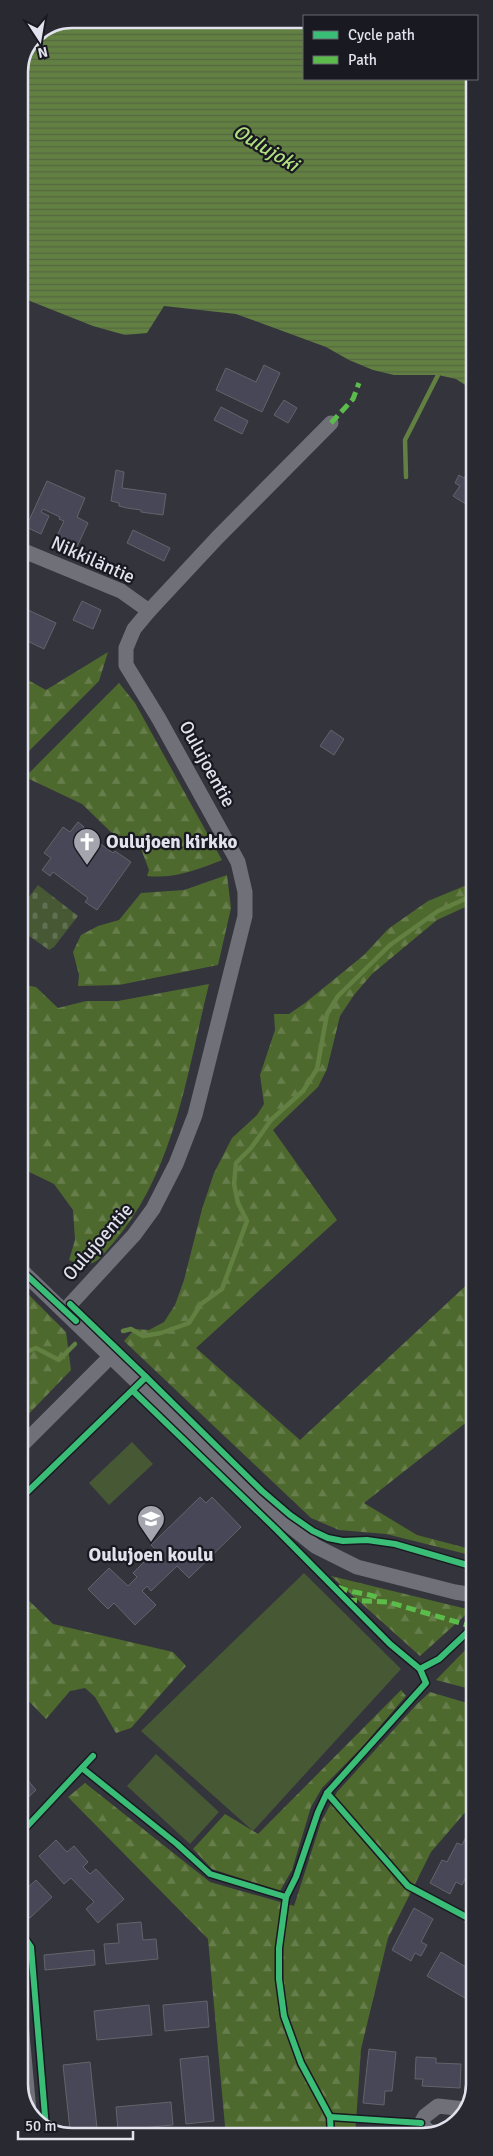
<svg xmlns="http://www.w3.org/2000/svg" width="493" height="2156" font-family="Signika,sans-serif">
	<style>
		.grass { fill: #475834 }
		.forest { fill: url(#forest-firs) }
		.cemetery { fill: url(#cemetery-stones) }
		.water { fill: url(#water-rules) }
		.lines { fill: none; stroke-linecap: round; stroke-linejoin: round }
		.stream { stroke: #628041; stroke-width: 4.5 }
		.building { fill: #484757; stroke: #63636b }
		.street { stroke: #707078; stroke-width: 15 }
		.quiet { stroke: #5cbc4b; stroke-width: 5; stroke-dasharray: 10 5; stroke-linecap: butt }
		.cycleway-casing { stroke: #191921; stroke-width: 9 }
		.cycleway { stroke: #3abd76; stroke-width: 6 }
		.labels { text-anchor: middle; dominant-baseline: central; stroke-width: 4.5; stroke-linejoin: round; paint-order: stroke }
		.street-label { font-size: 19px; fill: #e1e2ed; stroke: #191921 }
		.poi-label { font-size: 19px; font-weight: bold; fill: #e1e2ed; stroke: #191921; text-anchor: start }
		.water-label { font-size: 20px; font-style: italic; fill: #b1df7f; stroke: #191921 }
		.rim { fill: none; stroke: #e1e2ed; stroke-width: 2.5 }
	</style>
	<defs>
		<pattern id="forest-firs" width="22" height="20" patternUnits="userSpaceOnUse" patternTransform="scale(1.25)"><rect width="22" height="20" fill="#4e692d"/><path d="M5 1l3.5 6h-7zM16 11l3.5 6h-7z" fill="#677e4c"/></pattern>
		<pattern id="cemetery-stones" width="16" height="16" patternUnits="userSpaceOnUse" patternTransform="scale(1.25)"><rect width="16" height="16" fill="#475834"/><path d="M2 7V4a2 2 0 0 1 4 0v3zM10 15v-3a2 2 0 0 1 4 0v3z" fill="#617052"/></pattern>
		<pattern id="water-rules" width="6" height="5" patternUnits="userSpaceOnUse" patternTransform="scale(1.25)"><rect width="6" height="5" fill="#628041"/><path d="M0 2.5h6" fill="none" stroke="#566843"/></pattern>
	</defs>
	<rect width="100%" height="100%" fill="#34343d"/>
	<!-- grass -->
	<g class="grass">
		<polygon points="132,1442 153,1464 109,1505 89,1483"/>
		<polygon points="304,1573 401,1669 253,1831 141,1731"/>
		<polygon points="156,1754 219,1812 190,1844 127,1786"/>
	</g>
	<!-- forest -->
	<g class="forest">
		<polygon points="108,652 99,681 19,761 19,675 46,690"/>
		<path d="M119,683L135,703L222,860C197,870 174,879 147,876L149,870L140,846L113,834L82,804L25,777Z"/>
		<polygon points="227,875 231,908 218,965 119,985 78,986 79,975 73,952 81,935 98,926 119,920 141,893 184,890"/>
		<polygon points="474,882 474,903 437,920 372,974 354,995 340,1016 327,1069 318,1087 273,1130 337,1220 196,1348 300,1440 474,1278 474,1413 468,1421 364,1503 417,1535 474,1550 474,1556 386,1534 339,1530 311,1518 124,1341 135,1329 149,1330 164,1322 175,1305 184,1280 202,1209 214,1173 232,1138 257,1115 264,1104 260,1075 275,1030 274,1014 289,1014 305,1003 364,955 388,929 428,901"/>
		<path d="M19,984L36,987L58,1008L86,1001H118L209,984C187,1072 175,1171 114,1242C99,1259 93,1272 69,1260L75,1240L73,1210L54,1184L19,1167Z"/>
		<polygon points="25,1291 66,1332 71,1370 19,1424 19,1296"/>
		<polygon points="331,1576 471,1610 420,1656"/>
		<polygon points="19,1591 53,1624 173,1652 186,1666 131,1728 116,1733 95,1697 85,1688 70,1691 46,1719 20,1692"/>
		<polygon points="474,1641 474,1690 436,1680"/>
		<polygon points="401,1690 406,1696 363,1746 322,1788 311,1807 292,1870 280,1891 212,1869 193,1849 225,1814 258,1834"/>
		<polygon points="430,1692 474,1705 474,1802 431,1852 388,1938 361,2049 355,2136 226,2137 208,1939 68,1797 85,1783 210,1882 294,1906 321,1822 337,1792 417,1704"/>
	</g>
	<!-- cemetery -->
	<polygon class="cemetery" points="38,885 78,916 54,947 49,950 19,929 19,910"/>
	<!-- water -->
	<polygon class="water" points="71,19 304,19 304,79 473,79 473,390 456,379 438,375 394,375 373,370 349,360 326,347 236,314 164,306 147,333 125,335 93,326 30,301 19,289 19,71 34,34"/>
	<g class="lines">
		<!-- stream -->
		<g class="stream">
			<polyline points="406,477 405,440 438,375"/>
			<polyline points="123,1331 131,1329 143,1336 161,1333 189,1323 201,1304 222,1289 247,1221 238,1203 234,1184 236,1163 251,1148 271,1120 303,1091 317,1069 327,1014 338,996 390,945 438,911 474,895"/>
			<polyline points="19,1355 36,1348 59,1360 75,1344"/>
		</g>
	</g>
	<!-- building -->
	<g class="building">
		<polygon points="264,365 280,373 262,412 216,390 226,368 256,382"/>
		<polygon points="284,400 297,408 288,423 274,415"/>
		<polygon points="221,407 248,421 242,434 214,420"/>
		<polygon points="473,465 473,500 469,506 453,496 460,486 455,483 459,475 464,478"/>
		<polygon points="116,470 124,472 122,488 166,494 163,515 141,512 141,510 127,508 119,506 119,503 111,501"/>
		<polygon points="47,481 85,498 77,517 88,523 76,549 73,548 71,552 59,547 61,542 55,540 64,521 59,519 60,517 43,509 41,512 49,516 41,534 26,527"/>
		<polygon points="133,530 170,548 164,561 127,543"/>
		<polygon points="82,601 101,610 93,629 73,620"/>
		<polygon points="26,609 56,623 44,649 19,637 19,624"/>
		<polygon points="331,730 344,739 334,755 320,746"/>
		<polygon points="78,822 84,827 81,830 113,853 115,851 131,862 97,910 85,902 88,898 53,872 50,876 42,870 51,858 44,853 63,827 70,832"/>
		<polygon points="200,1497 206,1503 212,1497 241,1527 189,1578 177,1566 151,1591 147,1586 142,1591 156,1605 135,1625 114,1603 108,1609 88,1589 109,1568 128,1586 137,1577 133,1573 156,1550 151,1545"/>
		<polygon points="21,1772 36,1790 20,1805 20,1773"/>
		<polygon points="467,1835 474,1839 474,1874 468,1873 462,1885 456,1882 450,1894 430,1883 442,1860 447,1862 457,1843 462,1845"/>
		<polygon points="56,1840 67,1852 74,1846 88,1862 83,1867 90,1874 96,1869 124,1899 98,1923 86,1909 94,1902 71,1878 64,1884 39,1856"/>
		<polygon points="36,1880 52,1897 30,1918 20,1908 20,1883 26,1889"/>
		<polygon points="414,1908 433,1919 421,1942 427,1945 421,1956 415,1953 411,1961 392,1950"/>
		<polygon points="141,1922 143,1940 156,1939 158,1959 106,1964 104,1944 119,1943 117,1924"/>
		<polygon points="94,1950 95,1965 45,1970 44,1955"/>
		<polygon points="441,1952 474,1972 474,1984 465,1998 427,1976"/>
		<polygon points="207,2001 209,2027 165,2031 163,2005"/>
		<polygon points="149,2005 152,2035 97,2040 94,2011"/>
		<polygon points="369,2049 396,2052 392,2091 385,2091 384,2105 363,2103"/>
		<polygon points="208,2056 214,2121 186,2124 180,2059"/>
		<polygon points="416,2057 436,2058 436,2063 461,2064 460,2088 422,2086 423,2079 415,2079"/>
		<polygon points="90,2062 97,2128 70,2130 63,2065"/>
		<polygon points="469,2069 474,2070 474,2085 472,2091 467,2091"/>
		<polygon points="171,2102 173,2125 118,2130 116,2107"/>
	</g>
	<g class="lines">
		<!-- street -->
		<g class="street">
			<polyline points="19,549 121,591 149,611"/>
			<polyline points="19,1268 269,1509 315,1546 357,1567 455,1592 474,1595"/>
			<polyline points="65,1310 134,1235 153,1209 176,1164 195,1115 245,916 245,892 238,862 159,719 126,665 126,648 134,629 149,611 217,538 331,423"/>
			<polyline points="19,1448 111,1356"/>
			<polyline points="474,1918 472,1920 474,1933"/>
			<polyline points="20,2011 29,2112"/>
			<polyline points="437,2133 428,2131 421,2123 425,2116 438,2106 465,2109"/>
		</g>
		<!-- quiet -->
		<g class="quiet">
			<polyline points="331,423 353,399 359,383"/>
			<path d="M338,1587C352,1594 367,1592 381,1599"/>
			<polyline points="347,1600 388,1602 474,1627"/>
		</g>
		<defs>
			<g id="cycleway">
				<polyline points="19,1268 76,1321"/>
				<polyline points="146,1377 262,1491 290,1515 313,1531 328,1538 343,1541 367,1540 395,1544 474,1567"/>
				<polyline points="133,1391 277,1530 390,1644 420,1669"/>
				<polyline points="19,1500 146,1377 70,1304"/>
				<polyline points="82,1768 177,1844 210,1874 286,1897"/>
				<polyline points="327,1793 408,1886 472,1920"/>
				<polyline points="20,1834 93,1756"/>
				<polyline points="20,1931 31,1947 46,2128"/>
				<polyline points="330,2117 421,2123"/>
				<polyline points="331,2136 330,2117 301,2063 284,2016 279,1979 279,1948 286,1897 296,1877 318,1812 327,1793 426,1683 420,1669 439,1659 474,1626"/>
			</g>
		</defs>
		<!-- cycleway casing -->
		<use href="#cycleway" class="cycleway-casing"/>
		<!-- cycleway -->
		<use href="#cycleway" class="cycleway"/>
	</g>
	<!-- icons -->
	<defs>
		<symbol id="church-pin" viewBox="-11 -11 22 30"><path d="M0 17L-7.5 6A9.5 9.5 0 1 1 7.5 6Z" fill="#a4a5af" stroke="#191921"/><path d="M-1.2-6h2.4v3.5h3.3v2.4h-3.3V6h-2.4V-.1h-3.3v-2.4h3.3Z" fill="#fff"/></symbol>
		<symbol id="school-pin" viewBox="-11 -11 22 30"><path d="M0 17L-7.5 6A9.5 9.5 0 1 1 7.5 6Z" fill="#a4a5af" stroke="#191921"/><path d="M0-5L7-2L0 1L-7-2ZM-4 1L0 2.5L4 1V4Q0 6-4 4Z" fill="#fff"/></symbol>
	</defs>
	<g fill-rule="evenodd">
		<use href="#church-pin" x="71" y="826" width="32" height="43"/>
		<use href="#school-pin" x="135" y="1503" width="32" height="43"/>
	</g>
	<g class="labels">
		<!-- street labels -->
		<g class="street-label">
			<text transform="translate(93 560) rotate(24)">Nikkiläntie</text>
			<text transform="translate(207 764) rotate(61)">Oulujoentie</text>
			<text transform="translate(98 1242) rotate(-49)">Oulujoentie</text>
		</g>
		<!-- poi labels -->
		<g class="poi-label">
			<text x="106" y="842">Oulujoen kirkko</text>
			<text x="151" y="1555" text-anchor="middle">Oulujoen koulu</text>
		</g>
		<!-- water labels -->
		<g class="water-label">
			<text transform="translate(266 148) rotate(31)">Oulujoki</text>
		</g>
	</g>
	<!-- crop -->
	<path d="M0 0H493V2156H0ZM72 28H422A44 44 0 0 1 466 72V2084A44 44 0 0 1 422 2128H72A44 44 0 0 1 28 2084V72A44 44 0 0 1 72 28Z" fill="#292931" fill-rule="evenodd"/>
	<path class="rim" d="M72 28H422A44 44 0 0 1 466 72V2084A44 44 0 0 1 422 2128H72A44 44 0 0 1 28 2084V72A44 44 0 0 1 72 28Z"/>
	<!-- legend -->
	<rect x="303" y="15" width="175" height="65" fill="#191921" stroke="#696973"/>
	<rect x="313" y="31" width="25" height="8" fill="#3abd76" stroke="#696973"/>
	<text x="348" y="40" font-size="15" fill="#e1e2ed">Cycle path</text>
	<rect x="313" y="56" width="25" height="8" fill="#5cbc4b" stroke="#696973"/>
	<text x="348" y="65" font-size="15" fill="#e1e2ed">Path</text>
	<!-- north arrow -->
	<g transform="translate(40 40) rotate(168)" stroke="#191921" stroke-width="4" paint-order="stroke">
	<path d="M0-4L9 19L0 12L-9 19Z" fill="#e1e2ed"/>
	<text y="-8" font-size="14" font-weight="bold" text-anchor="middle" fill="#e1e2ed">N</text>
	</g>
	<!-- scale -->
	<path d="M18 2131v8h115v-8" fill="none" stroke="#e1e2ed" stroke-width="2.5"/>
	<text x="25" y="2131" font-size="15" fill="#e1e2ed" stroke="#191921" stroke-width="4" paint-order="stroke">50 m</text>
</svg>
